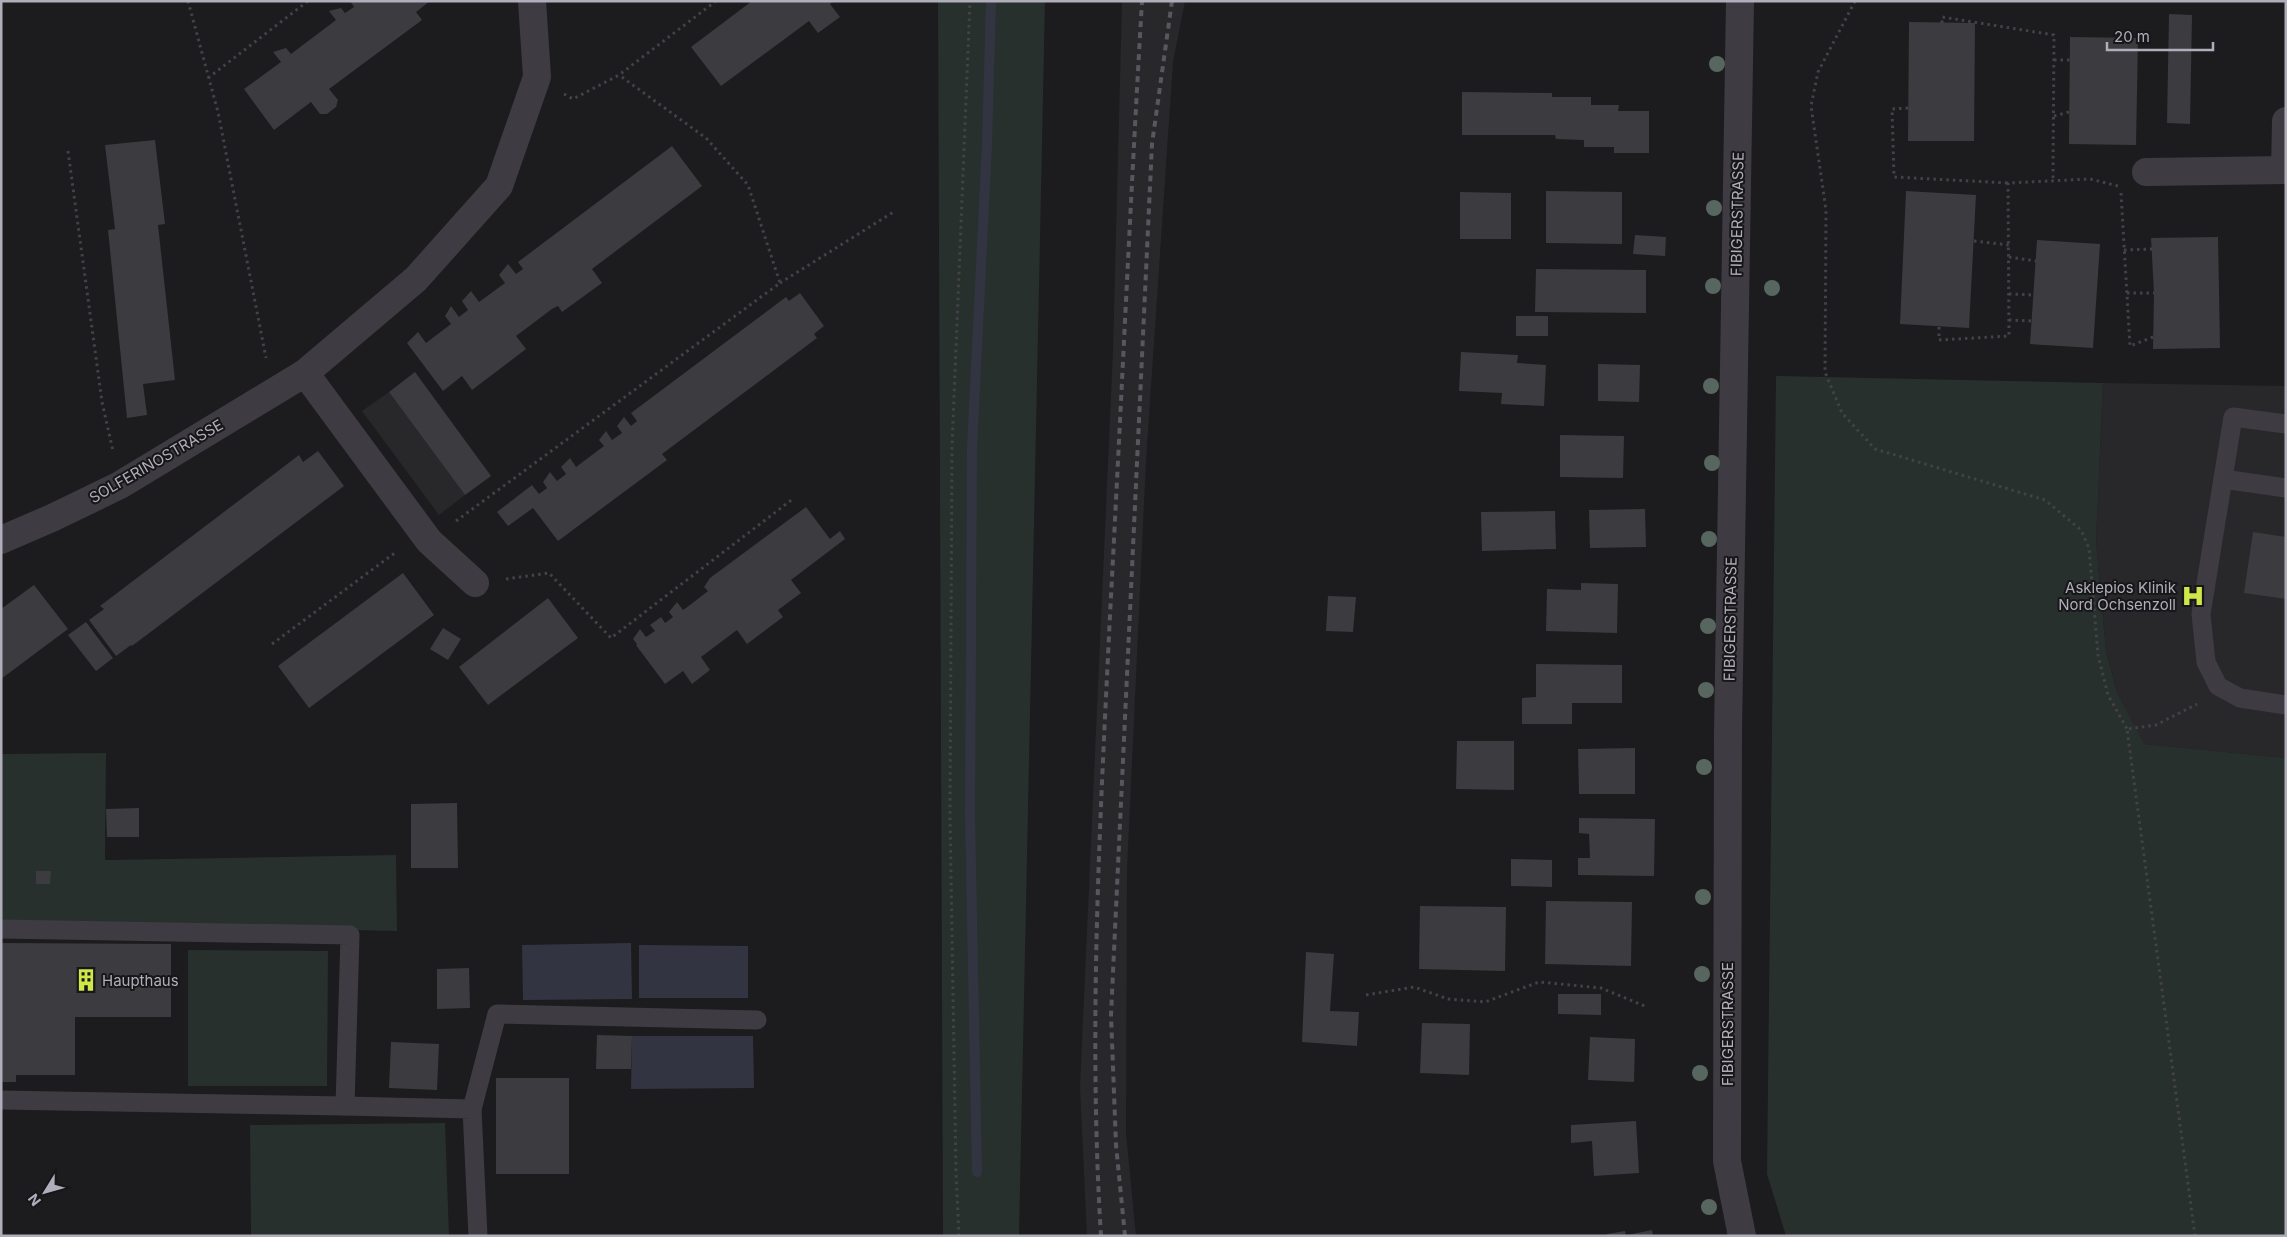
<svg xmlns="http://www.w3.org/2000/svg" width="2287" height="1237" font-family="Inter,sans-serif">
	<style>
		.built { fill: #28272a }
		.green { fill: #27302c }
		.water { fill: #333442 }
		.lines { fill: none; stroke-linecap: round; stroke-linejoin: round }
		.stream { stroke: #333442; stroke-width: 10 }
		.building { fill: #3c3b3f }
		.path { stroke: #434249; stroke-width: 3; stroke-dasharray: 2.5 4; stroke-linecap: butt }
		.lane { stroke: #3e3c42; stroke-width: 19 }
		.street { stroke: #3e3c42; stroke-width: 28 }
		.rail { stroke: #59575e; stroke-width: 4; stroke-dasharray: 6 5; stroke-linecap: butt }
		.tree { fill: #576760 }
		.labels { text-anchor: middle; dominant-baseline: central; stroke-width: 4; stroke-linejoin: round; paint-order: stroke }
		.street-label { font-size: 15px; fill: #b1aebb; stroke: #171618 }
		.poi-label { font-size: 15px; fill: #b1aebb; stroke: #171618; text-anchor: end }
	</style>
	<rect width="100%" height="100%" fill="#1c1b1d"/>
	<!-- built -->
	<g class="built">
		<polygon points="1122,1 1185,1 1173,62 1146,461 1127,870 1126,1133 1136,1236 1087,1236 1080,1087 1113,351"/>
		<polygon points="2103,383 2286,386 2286,758 2143,744 2117,692 2106,651 2096,542"/>
		<polygon points="389,392 465,495 439,515 362,411"/>
	</g>
	<!-- green -->
	<g class="green">
		<polygon points="938,1 1045,1 1019,1236 943,1236"/>
		<polygon points="1776,376 2103,383 2096,542 2106,651 2117,692 2144,744 2286,758 2286,1236 1786,1236 1767,1174"/>
		<polygon points="106,753 105,860 396,855 397,931 1,922 1,754"/>
		<polygon points="188,950 328,951 327,1086 188,1086"/>
		<polygon points="445,1123 449,1236 251,1236 250,1125"/>
	</g>
	<!-- water -->
	<g class="water">
		<polygon points="631,943 632,999 523,1000 522,945"/>
		<polygon points="639,945 748,946 748,998 639,998"/>
		<polygon points="632,1036 753,1036 754,1088 631,1089"/>
	</g>
	<g class="lines">
		<!-- stream -->
		<polyline class="stream" points="977,1172 970,816 972,448 987,144 991,1"/>
	</g>
	<!-- building -->
	<g class="building">
		<polygon points="350,1 430,1 416,12 422,20 329,89 338,100 336,107 327,114 320,114 311,102 274,130 244,89 281,62 273,52 286,48 291,54 336,20 329,11 341,8 345,13 354,7"/>
		<polygon points="752,1 834,1 830,4 840,17 818,33 809,21 721,86 691,47"/>
		<polygon points="2169,14 2192,15 2190,124 2167,123"/>
		<polygon points="1909,22 1975,23 1974,141 1908,141"/>
		<polygon points="2070,37 2138,38 2136,145 2069,144"/>
		<polygon points="1462,92 1552,93 1552,97 1591,97 1591,105 1619,105 1618,111 1649,111 1649,153 1614,153 1614,147 1584,147 1584,140 1556,139 1555,135 1462,135"/>
		<polygon points="155,140 165,224 158,225 175,380 143,384 147,415 127,418 108,230 115,229 105,145"/>
		<polygon points="672,146 702,186 592,269 602,283 562,312 558,306 552,309 516,336 526,349 472,390 462,376 443,391 407,343 418,332 426,343 451,324 445,316 451,306 459,317 468,310 462,301 471,291 479,302 505,283 499,275 508,264 516,274 523,269 518,262"/>
		<polygon points="1546,191 1622,192 1622,244 1546,243"/>
		<polygon points="1906,191 1976,195 1969,328 1900,324"/>
		<polygon points="1460,192 1511,193 1511,239 1460,239"/>
		<polygon points="1635,235 1666,237 1665,256 1633,254"/>
		<polygon points="2218,237 2220,348 2153,349 2154,293 2151,238"/>
		<polygon points="2037,240 2100,244 2093,348 2030,344"/>
		<polygon points="1536,269 1646,270 1646,313 1535,312"/>
		<polygon points="800,293 824,326 814,334 817,338 662,454 667,460 558,541 533,508 508,526 497,512 532,485 539,494 547,488 543,482 550,472 557,481 566,474 561,467 570,458 576,467 604,446 599,440 606,431 612,440 622,433 617,426 624,417 631,426 637,421 631,413 786,297 789,301"/>
		<rect x="1516" y="316" width="32" height="20"/>
		<polygon points="1461,352 1518,355 1517,363 1546,365 1544,406 1501,404 1502,393 1459,391"/>
		<polygon points="1598,364 1640,365 1639,402 1598,401"/>
		<polygon points="415,372 491,476 465,495 389,392"/>
		<polygon points="1560,435 1624,436 1623,478 1560,477"/>
		<polygon points="318,451 344,486 132,646 131,645 116,656 89,620 104,609 100,606 299,455 303,462"/>
		<polygon points="806,507 830,539 840,531 845,539 791,580 801,593 778,610 783,617 747,644 737,630 701,657 710,670 692,684 683,671 665,684 636,645 637,644 633,639 640,629 646,637 655,631 650,625 661,617 665,623 673,617 669,612 677,602 683,610 690,605 708,591 704,587 710,578"/>
		<polygon points="1645,509 1646,547 1590,548 1589,510"/>
		<polygon points="1555,511 1556,549 1482,551 1481,512"/>
		<polygon points="2253,532 2286,537 2286,599 2244,593"/>
		<polygon points="403,573 434,615 309,708 278,666"/>
		<polygon points="1581,583 1618,584 1617,633 1546,631 1547,589 1581,590"/>
		<polygon points="34,585 68,629 1,679 1,609"/>
		<polygon points="1328,596 1356,597 1353,632 1326,631"/>
		<polygon points="548,598 578,638 488,705 459,667"/>
		<polygon points="86,622 113,658 96,671 68,635"/>
		<polygon points="443,628 461,639 448,660 430,649"/>
		<polygon points="1536,664 1622,665 1622,703 1572,703 1572,724 1522,724 1522,698 1536,697"/>
		<polygon points="1457,741 1514,741 1514,790 1456,789"/>
		<polygon points="1635,748 1635,794 1579,794 1578,749"/>
		<polygon points="457,803 458,868 411,868 411,804"/>
		<polygon points="139,808 139,837 107,837 106,809"/>
		<polygon points="1579,818 1655,819 1654,876 1578,875 1578,858 1590,858 1589,834 1579,833"/>
		<polygon points="1511,859 1552,860 1552,887 1511,886"/>
		<polygon points="36,871 51,871 50,884 36,884"/>
		<polygon points="1546,901 1632,902 1631,966 1545,964"/>
		<polygon points="1420,906 1506,907 1505,971 1419,969"/>
		<polygon points="1,943 171,944 171,1017 75,1017 75,1075 16,1075 16,1082 1,1082"/>
		<polygon points="1306,952 1334,954 1330,1011 1359,1012 1357,1046 1302,1042"/>
		<polygon points="469,968 470,1008 437,1009 437,969"/>
		<polygon points="1558,994 1601,994 1601,1015 1558,1014"/>
		<polygon points="1422,1023 1470,1024 1469,1075 1420,1073"/>
		<polygon points="597,1035 632,1036 631,1069 596,1069"/>
		<polygon points="1590,1037 1635,1039 1634,1082 1588,1080"/>
		<polygon points="391,1042 439,1044 437,1090 389,1088"/>
		<rect x="496" y="1078" width="73" height="96"/>
		<polygon points="1636,1121 1639,1173 1594,1176 1592,1141 1571,1143 1571,1125"/>
		<polygon points="1652,1230 1653,1236 1627,1236 1627,1235"/>
		<polygon points="1625,1231 1626,1236 1607,1236 1607,1234"/>
	</g>
	<g class="lines">
		<!-- path -->
		<g class="path">
			<polyline points="188,1 218,112 266,358"/>
			<polyline points="1855,1 1818,72 1811,106 1826,210 1825,372 1842,413 1875,449 2045,500 2081,530 2089,548 2098,655 2108,695 2127,729"/>
			<polyline points="1942,23 1942,17 2054,35 2053,179"/>
			<polyline points="2054,60 2070,60"/>
			<polyline points="208,78 308,1"/>
			<polyline points="564,94 573,99 619,75 716,1"/>
			<polyline points="1908,108 1892,109 1894,177 2008,183"/>
			<polyline points="2054,116 2069,112"/>
			<polyline points="68,151 102,402 113,451"/>
			<polyline points="2121,193 2130,346 2153,337"/>
			<polyline points="1974,241 2009,245"/>
			<polyline points="2124,250 2152,249"/>
			<polyline points="2009,257 2036,261"/>
			<polyline points="780,283 895,211"/>
			<polyline points="2127,293 2154,293"/>
			<polyline points="2009,294 2034,295"/>
			<polyline points="2009,320 2032,321"/>
			<polyline points="1939,327 1939,340 2009,336 2008,183 2090,179 2118,186"/>
			<polyline points="456,521 780,283 748,185 706,138 619,75"/>
			<polyline points="506,579 549,573 611,638 794,498"/>
			<polyline points="272,644 396,552"/>
			<polyline points="1366,995 1414,987 1448,999 1485,1002 1539,982 1601,988 1647,1007"/>
			<polyline points="959,1236 956,1173 950,816 952,447 970,1"/>
			<polyline points="2195,1236 2127,729 2156,725 2197,704"/>
		</g>
		<!-- lane -->
		<g class="lane">
			<polyline points="2286,424 2233,417 2201,614 2206,662 2218,686 2240,698 2286,705"/>
			<polyline points="2223,479 2286,488"/>
			<polyline points="1,929 350,935 345,1106 472,1109 478,1236"/>
			<polyline points="1,1100 345,1106"/>
			<polyline points="472,1109 497,1014 757,1020"/>
		</g>
		<!-- street -->
		<g class="street">
			<polyline points="1740,1 1728,732 1727,1161 1742,1236"/>
			<polyline points="2285,170 2286,121"/>
			<polyline points="2146,172 2286,170"/>
			<polyline points="305,373 429,541 475,583"/>
			<polyline points="1,540 52,518 120,485 305,373 416,279 499,186 537,77 532,1"/>
		</g>
		<!-- rail -->
		<g class="rail">
			<path d="M1101,1236C1088,1029 1100,822 1110,615C1121,411 1130,206 1142,1"/>
			<polyline points="1125,1236 1116,1145 1111,1015 1152,144 1172,1"/>
		</g>
	</g>
	<!-- trees -->
	<g class="tree">
		<circle cx="1717" cy="64" r="8"/>
		<circle cx="1714" cy="208" r="8"/>
		<circle cx="1713" cy="286" r="8"/>
		<circle cx="1772" cy="288" r="8"/>
		<circle cx="1711" cy="386" r="8"/>
		<circle cx="1712" cy="463" r="8"/>
		<circle cx="1709" cy="539" r="8"/>
		<circle cx="1708" cy="626" r="8"/>
		<circle cx="1706" cy="690" r="8"/>
		<circle cx="1704" cy="767" r="8"/>
		<circle cx="1703" cy="897" r="8"/>
		<circle cx="1702" cy="974" r="8"/>
		<circle cx="1700" cy="1073" r="8"/>
		<circle cx="1709" cy="1207" r="8"/>
	</g>
	<!-- icons -->
	<defs>
		<symbol id="hospital-bare" viewBox="-9 -9 18 18"><path d="M-5-5h3v3.5h4V-5h3V5h-3V1.5h-4V5h-3Z" fill="#d0e749" stroke="#171618" stroke-width="2.5" paint-order="stroke"/></symbol>
		<symbol id="building-bare" viewBox="-9 -9 18 18"><path d="M-4-6H4V6H1V3H-1V6H-4ZM-2.5-4.3h1.7v1.8h-1.7ZM.8-4.3h1.7v1.8H.8ZM-2.5-1h1.7V.8h-1.7ZM.8-1h1.7V.8H.8Z" fill="#d0e749" stroke="#171618" stroke-width="2.5" paint-order="stroke"/></symbol>
	</defs>
	<g fill-rule="evenodd">
		<use href="#hospital-bare" x="2177" y="580" width="32" height="32"/>
		<use href="#building-bare" x="70" y="964" width="32" height="32"/>
	</g>
	<g class="labels">
		<!-- street labels -->
		<g class="street-label">
			<text transform="translate(1737 214) rotate(-89)">FIBIGERSTRASSE</text>
			<text transform="translate(156 461) rotate(-30)">SOLFERINOSTRASSE</text>
			<text transform="translate(1730 619) rotate(-89)">FIBIGERSTRASSE</text>
			<text transform="translate(1727 1024) rotate(-90)">FIBIGERSTRASSE</text>
		</g>
		<!-- poi labels -->
		<g class="poi-label">
			<text x="2176" y="587">Asklepios Klinik<tspan x="2176" dy="17">Nord Ochsenzoll</tspan></text>
			<text x="102" y="980" text-anchor="start">Haupthaus</text>
		</g>
	</g>
	<!-- border -->
	<rect width="2287" height="1237" fill="none" stroke="#b1aebb" stroke-width="5"/>
	<!-- north arrow -->
	<g transform="translate(45 1192) rotate(233)" stroke="#171618" stroke-width="4" paint-order="stroke">
	<path d="M0-4L9 19L0 12L-9 19Z" fill="#b1aebb"/>
	<text y="-8" font-size="14" font-weight="bold" text-anchor="middle" fill="#b1aebb">N</text>
	</g>
	<!-- scale -->
	<path d="M2107 42v8h106v-8" fill="none" stroke="#b1aebb" stroke-width="2.5"/>
	<text x="2114" y="42" font-size="15" fill="#b1aebb" stroke="#171618" stroke-width="4" paint-order="stroke">20 m</text>
</svg>
